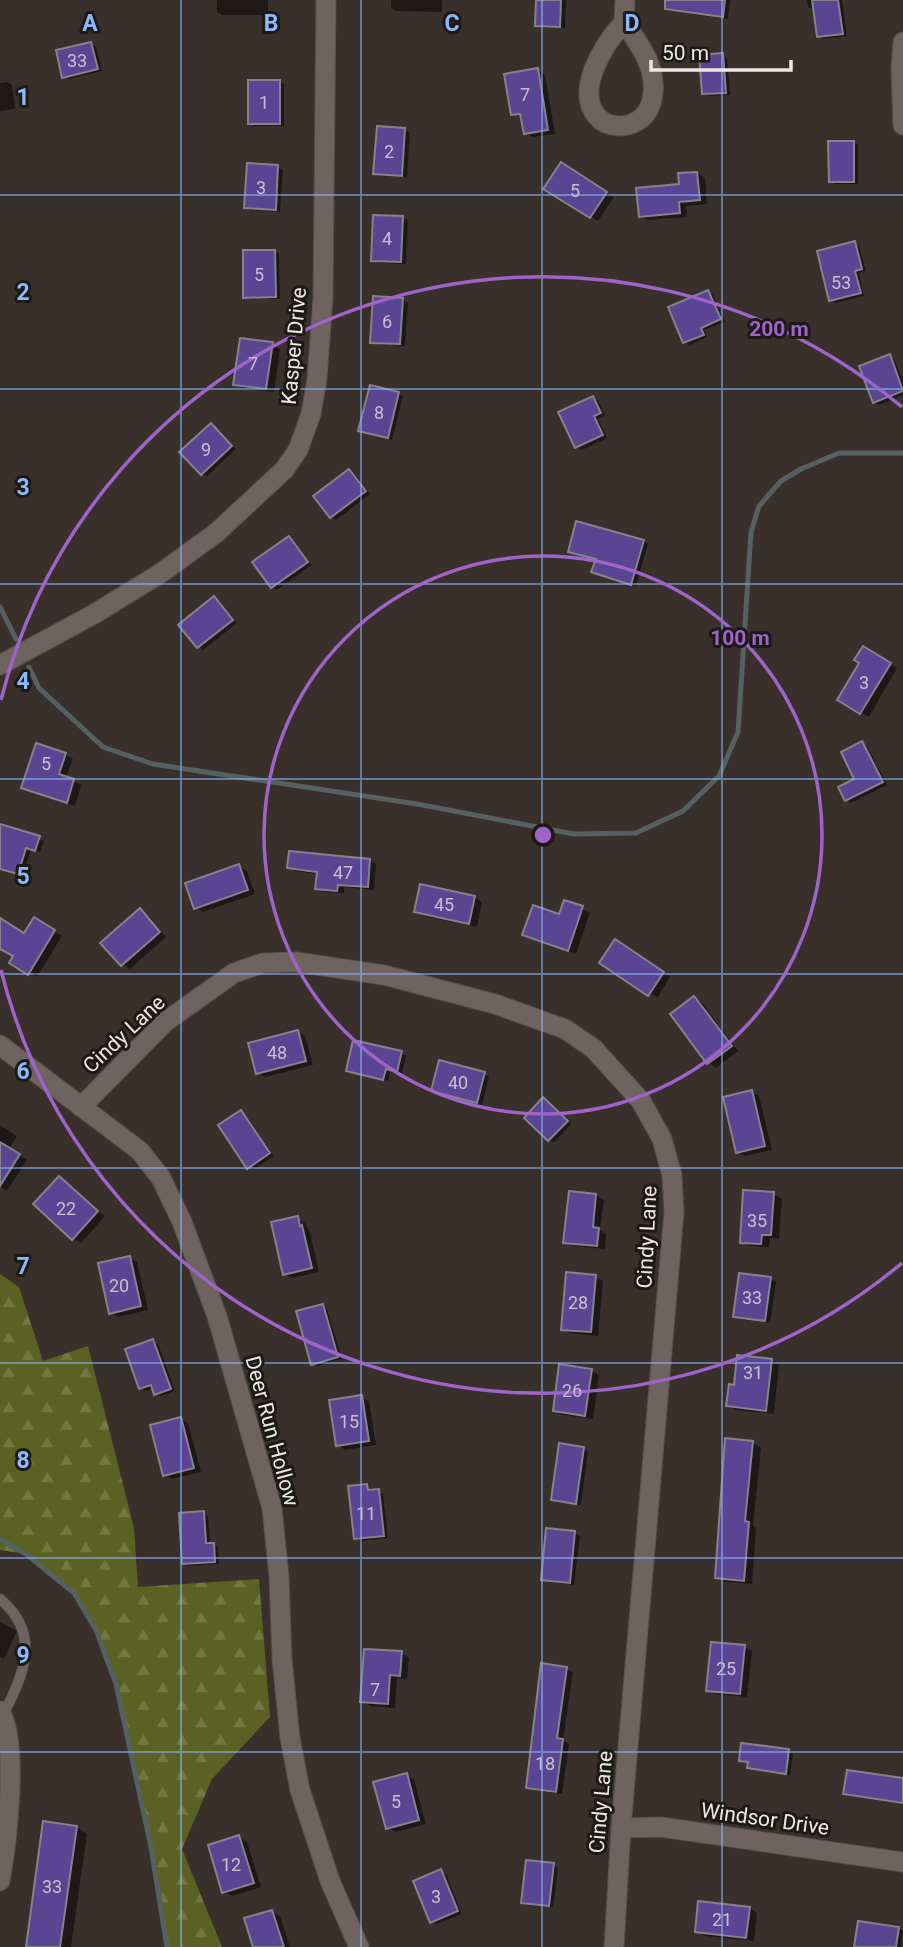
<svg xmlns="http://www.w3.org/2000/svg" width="903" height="1947" font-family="Roboto,sans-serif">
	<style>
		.forest { fill: url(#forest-firs) }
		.shadow { fill: #0007 }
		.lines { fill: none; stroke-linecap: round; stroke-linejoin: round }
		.stream { stroke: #556061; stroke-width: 5 }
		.building { fill: #594591; stroke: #84828d; stroke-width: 2 }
		.lane-casing { stroke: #564e4a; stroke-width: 11 }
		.street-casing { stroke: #564e4a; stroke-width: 21 }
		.lane { stroke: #6e635e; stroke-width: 10 }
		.street { stroke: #6e635e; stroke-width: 19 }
		.grid { fill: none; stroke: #8bbafc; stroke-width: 2; stroke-opacity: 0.55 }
		.ring { fill: none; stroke: #9e64ca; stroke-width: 3.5 }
		.labels { text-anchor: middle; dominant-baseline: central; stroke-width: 6; stroke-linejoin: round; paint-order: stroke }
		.number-label { font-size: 18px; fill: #c9bfd0 }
		.street-label { font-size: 21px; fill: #eee8e5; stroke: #1d1917 }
		.grid-label { font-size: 23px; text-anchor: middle; font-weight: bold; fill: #8bbafc; stroke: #1d1917; stroke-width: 6; stroke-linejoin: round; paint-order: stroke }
		.centre { fill: #9e64ca; stroke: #1d1917; stroke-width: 3.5 }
		.ring-label { font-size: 21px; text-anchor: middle; font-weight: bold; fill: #9e64ca; stroke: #1d1917; stroke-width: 6; stroke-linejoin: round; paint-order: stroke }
	</style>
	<defs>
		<pattern id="forest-firs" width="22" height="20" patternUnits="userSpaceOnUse" patternTransform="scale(1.75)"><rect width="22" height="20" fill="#5a6122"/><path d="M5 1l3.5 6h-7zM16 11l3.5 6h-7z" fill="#727842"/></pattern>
	</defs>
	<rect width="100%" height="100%" fill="#39302b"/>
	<!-- forest -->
	<polygon class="forest" points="0,1274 19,1287 43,1361 88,1346 134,1528 138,1587 259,1579 270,1717 212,1779 182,1849 222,1947 168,1947 151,1847 116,1684 96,1630 74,1593 26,1554 0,1550"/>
	<!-- shadow -->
	<g class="shadow">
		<polygon points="217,0 268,0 268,15 222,15 217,12"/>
		<polygon points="391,0 442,0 442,12 396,11 391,8"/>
		<polygon points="538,0 566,0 565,28 542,28 537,25"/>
		<polygon points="687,0 730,0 728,19 690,14 686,11"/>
		<polygon points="807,0 842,0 847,36 823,39 819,36 815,10 808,7"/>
		<polygon points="91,44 96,47 102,71 69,79 64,77"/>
		<polygon points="723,55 727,58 730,95 709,96 704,93"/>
		<polygon points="538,70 545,75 555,134 533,137 525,133 523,118 513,114"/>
		<polygon points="7,82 12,85 15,109 0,111 0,83"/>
		<polygon points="279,82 284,84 284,126 254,126 250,123"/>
		<polygon points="378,128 405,130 410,133 407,177 380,176 375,173"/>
		<polygon points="853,142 858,145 858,184 835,184 830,181"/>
		<polygon points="561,165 614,197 598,221 546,188"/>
		<polygon points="278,167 283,170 280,212 250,210 246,207"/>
		<polygon points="697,173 705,178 707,204 686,206 687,217 648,220 640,216"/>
		<polygon points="403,218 408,220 406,264 378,263 373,260"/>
		<polygon points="855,243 859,246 866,271 859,273 864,296 836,303 831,300"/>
		<polygon points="275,251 279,254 280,299 250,299 245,297"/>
		<polygon points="708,292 713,295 725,322 704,330 707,337 690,345 685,342"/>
		<polygon points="375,298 403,300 408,303 405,346 377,344 372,342"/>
		<polygon points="272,344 280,349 274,392 243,388 235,384"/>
		<polygon points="890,356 894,359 903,381 903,395 879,405 874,402"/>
		<polygon points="398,394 403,396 392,440 360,430"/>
		<polygon points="593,398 598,400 605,416 598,419 607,438 582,450 577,447"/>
		<polygon points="211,425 236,449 207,476 202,474"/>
		<polygon points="349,471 354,473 370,494 336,520 332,517 316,496"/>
		<polygon points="289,538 294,541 311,565 277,590 272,587"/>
		<polygon points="643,541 648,544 636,586 598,574 593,572 598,560 570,551"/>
		<polygon points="214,598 237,623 203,650 180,625"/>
		<polygon points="863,648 897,668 869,717 840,700 862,663"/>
		<polygon points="862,743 867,746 887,785 851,803 847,800 857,780"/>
		<polygon points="65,754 73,759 66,778 81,785 75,806 23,787"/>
		<polygon points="0,827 44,841 40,852 31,849 23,876 0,869"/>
		<polygon points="370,860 376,864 374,890 344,887 344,893 324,892 317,888 318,874 295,871 289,867"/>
		<polygon points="239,866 247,871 255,894 203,912 195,907"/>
		<polygon points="474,897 482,902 477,927 424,916 416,911"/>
		<polygon points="565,902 590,913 576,954 524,934 560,916"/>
		<polygon points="140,911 148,915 166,937 130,969 122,964"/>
		<polygon points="35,920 62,936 37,977 11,962 15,956 0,947 25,935"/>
		<polygon points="623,946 670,977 658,997 645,992"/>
		<polygon points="694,998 702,1003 738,1051 716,1068 709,1063 672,1015"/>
		<polygon points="298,1032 305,1036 313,1065 265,1077 258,1073"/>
		<polygon points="402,1053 406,1056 402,1073 390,1071 388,1081 348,1070"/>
		<polygon points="441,1062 489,1076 482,1105 433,1091"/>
		<polygon points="751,1092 759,1096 772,1150 745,1156 737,1152"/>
		<polygon points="548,1102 571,1124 554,1142 549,1140"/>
		<polygon points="241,1112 246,1115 274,1156 253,1170 248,1167"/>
		<polygon points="0,1125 17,1136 9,1149 27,1160 7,1191 0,1187"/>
		<polygon points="59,1178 105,1216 81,1243 73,1238"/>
		<polygon points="570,1193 596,1196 604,1200 600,1230 606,1234 605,1249 573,1246 565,1242"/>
		<polygon points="774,1194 782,1199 779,1239 770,1238 769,1247 749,1246 741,1242"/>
		<polygon points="297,1218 305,1223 310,1232 319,1272 292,1278 285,1274"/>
		<polygon points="129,1258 137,1262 148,1310 118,1317 111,1313"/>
		<polygon points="741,1275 771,1279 776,1282 770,1323 740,1319 735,1316"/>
		<polygon points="595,1277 603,1281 598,1336 570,1333 563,1329"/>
		<polygon points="323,1306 327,1309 342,1359 317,1366 313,1363"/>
		<polygon points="153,1341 158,1344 175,1391 160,1396 156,1393 154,1388 145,1391 141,1388"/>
		<polygon points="771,1360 779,1365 774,1414 736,1410 728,1405 735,1387"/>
		<polygon points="591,1371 599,1375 593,1419 562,1415 554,1410"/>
		<polygon points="361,1397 369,1401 376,1445 345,1450 338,1445"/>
		<polygon points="181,1419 188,1423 201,1472 172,1479 165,1475"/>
		<polygon points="727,1440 753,1443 761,1448 753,1526 756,1528 752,1584 725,1582 717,1577"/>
		<polygon points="584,1449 588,1451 581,1505 557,1502 553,1499"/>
		<polygon points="367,1486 372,1492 378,1491 383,1494 388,1538 360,1541 356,1538"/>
		<polygon points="204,1513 208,1516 210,1545 218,1547 219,1564 188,1566 183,1563"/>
		<polygon points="575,1533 580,1536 574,1585 547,1582 543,1579"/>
		<polygon points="0,1622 17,1631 4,1659 0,1657"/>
		<polygon points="745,1647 752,1651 747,1697 716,1694 708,1690"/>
		<polygon points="401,1653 409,1658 407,1679 397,1678 395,1708 370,1706 362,1701"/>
		<polygon points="566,1669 573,1672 563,1740 569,1744 562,1794 534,1790 528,1787"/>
		<polygon points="789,1751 793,1754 790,1775 754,1770 749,1767 749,1763 741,1760"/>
		<polygon points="406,1775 414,1780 426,1824 396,1832 388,1828"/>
		<polygon points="903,1780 903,1804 850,1796 845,1793"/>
		<polygon points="77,1827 87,1834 71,1947 28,1947"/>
		<polygon points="239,1837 247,1842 261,1887 232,1896 224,1892"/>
		<polygon points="553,1865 558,1868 553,1907 527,1905 523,1902"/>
		<polygon points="441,1871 446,1874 462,1914 437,1924 432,1922"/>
		<polygon points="749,1908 757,1913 754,1941 705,1936 697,1931"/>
		<polygon points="272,1912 280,1916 290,1947 255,1947"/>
		<polygon points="898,1928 903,1931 901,1947 860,1947"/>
	</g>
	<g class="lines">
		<!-- stream -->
		<g class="stream">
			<polyline points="0,607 16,639"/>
			<polyline points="29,667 39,688 103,747 153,764 417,804 574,834 636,833 683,811 719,776 738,732 751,532 759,506 781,481 801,469 839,453 903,453"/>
			<polyline points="0,1539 26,1554 74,1593 96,1630 116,1684 151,1847 167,1947"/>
		</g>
	</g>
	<!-- building -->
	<g class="building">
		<polygon points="536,0 561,0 560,27 535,26"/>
		<polygon points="665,0 725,0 723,17 665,9"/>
		<polygon points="812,0 838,0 843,34 817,37"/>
		<polygon points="91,42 98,69 62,78 56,50"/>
		<polygon points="723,53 726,93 702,94 699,55"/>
		<polygon points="538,68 548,130 524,134 520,114 511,115 504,74"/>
		<rect x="248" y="80" width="32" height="44"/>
		<polygon points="377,126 405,128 402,176 373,174"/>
		<polygon points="828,141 854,141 854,182 829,182"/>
		<polygon points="561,162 607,192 590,218 543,189"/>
		<polygon points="247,163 278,165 276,210 244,208"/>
		<polygon points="697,172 700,200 679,202 680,213 639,217 636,188 679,184 678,173"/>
		<polygon points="373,215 403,216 401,262 371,261"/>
		<polygon points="855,241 862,269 855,271 861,293 829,301 817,251"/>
		<polygon points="243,250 275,250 276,297 243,298"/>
		<polygon points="708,290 721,319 701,328 704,335 683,343 668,307"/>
		<polygon points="373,296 403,298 400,344 370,343"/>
		<polygon points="240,338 273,342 266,389 233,385"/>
		<polygon points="890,354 903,391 873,403 859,366"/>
		<polygon points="370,385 399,392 388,438 358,431"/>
		<polygon points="593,396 601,413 594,416 603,435 575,448 558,412"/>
		<polygon points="211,423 232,446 201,475 179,452"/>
		<polygon points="349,469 366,491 330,518 313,496"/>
		<polygon points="576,521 644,540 631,585 591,572 596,559 568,552"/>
		<polygon points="289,536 308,562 271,588 252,562"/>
		<polygon points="214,596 233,620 197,648 178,625"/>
		<polygon points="863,646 891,663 860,714 837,700 859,663 854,660"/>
		<polygon points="862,741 883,782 845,801 838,787 854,779 841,752"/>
		<polygon points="36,743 66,753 59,774 74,779 67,803 21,788"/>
		<polygon points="0,824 40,836 35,851 26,848 18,874 0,869"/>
		<polygon points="289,851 370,859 368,887 338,885 337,891 315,889 317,872 287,868"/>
		<polygon points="239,864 248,890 194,909 185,883"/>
		<polygon points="420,884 475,896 469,924 414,912"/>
		<polygon points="564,900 583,906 568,951 522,935 533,905 559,914"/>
		<polygon points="140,908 160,932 121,966 100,943"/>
		<polygon points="34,917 55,930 28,975 9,963 13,956 0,949 0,918 24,933"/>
		<polygon points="615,939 664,972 648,996 599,963"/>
		<polygon points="694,996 732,1046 707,1064 670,1014"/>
		<polygon points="298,1030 306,1061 256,1074 248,1043"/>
		<polygon points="353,1040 402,1051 397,1072 386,1069 383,1080 346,1071"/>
		<polygon points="439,1060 485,1072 477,1103 431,1091"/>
		<polygon points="752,1090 765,1146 736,1153 723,1097"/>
		<polygon points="543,1097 568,1121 548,1141 524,1118"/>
		<polygon points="241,1110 270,1153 247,1169 218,1125"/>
		<polygon points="0,1142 20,1154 0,1186"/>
		<polygon points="59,1176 98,1211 72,1240 33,1204"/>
		<polygon points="743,1190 774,1192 771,1235 762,1235 761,1244 740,1243"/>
		<polygon points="569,1191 596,1194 593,1227 599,1228 597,1246 563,1243"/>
		<polygon points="298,1216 300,1226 302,1225 312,1268 283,1275 271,1222"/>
		<polygon points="130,1256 141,1306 109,1314 98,1263"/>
		<polygon points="566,1272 596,1275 591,1332 561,1330"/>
		<polygon points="739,1273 771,1277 765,1321 733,1317"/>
		<polygon points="323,1304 338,1357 311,1365 296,1311"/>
		<polygon points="153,1339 171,1389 154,1395 151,1385 139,1389 125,1349"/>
		<polygon points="737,1355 772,1359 766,1411 726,1406 729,1384 734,1385"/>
		<polygon points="559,1364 592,1369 585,1416 553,1411"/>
		<polygon points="362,1395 369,1441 336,1446 329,1400"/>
		<polygon points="181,1417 194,1468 163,1476 150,1425"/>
		<polygon points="725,1438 753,1441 745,1521 749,1522 744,1581 715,1578"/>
		<polygon points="559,1443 584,1447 576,1504 551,1500"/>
		<polygon points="367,1484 368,1490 379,1489 384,1536 354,1539 348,1486"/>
		<polygon points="204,1511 206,1543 214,1543 215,1562 182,1564 179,1513"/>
		<polygon points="546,1528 575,1531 570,1583 541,1580"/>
		<polygon points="711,1642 745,1645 740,1694 706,1691"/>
		<polygon points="364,1649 402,1651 400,1676 390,1675 388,1704 360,1702"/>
		<polygon points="541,1663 567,1667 557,1738 563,1739 556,1792 526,1788"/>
		<polygon points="741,1743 789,1749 786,1774 747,1768 748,1762 739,1761"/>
		<polygon points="847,1770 903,1778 903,1803 843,1794"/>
		<polygon points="407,1773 419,1820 386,1829 373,1782"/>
		<polygon points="43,1821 77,1826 60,1947 26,1947"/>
		<polygon points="239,1835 254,1883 222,1893 208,1845"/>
		<polygon points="526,1860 554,1863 549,1906 521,1903"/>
		<polygon points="441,1869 458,1911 430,1923 413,1881"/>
		<polygon points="698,1901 750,1907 746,1938 695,1932"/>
		<polygon points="272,1910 284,1947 253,1947 244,1918"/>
		<polygon points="858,1921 899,1927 896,1947 854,1947"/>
	</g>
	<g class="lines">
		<defs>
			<path id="lane" d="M0,1599C42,1634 24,1674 3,1715"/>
			<g id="street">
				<path d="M624,22C632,34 641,46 647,59C658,85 657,122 622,126C615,126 608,125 602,121C570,96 604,44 624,22Z"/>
				<polyline points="624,22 625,0"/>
				<polyline points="903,42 901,69 903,125"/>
				<polyline points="0,665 94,614 161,573 216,533 284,470 298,450 311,414 317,379 323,298 326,0"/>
				<polyline points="0,1045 140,1151 161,1178 182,1222 217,1316 272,1508 279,1577 282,1659 290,1738 300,1790 330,1881 359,1947"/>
				<polyline points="81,1107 165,1022 234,973 263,963 296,962 384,975 495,1004 565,1029 593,1048 641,1101 662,1139 672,1175 674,1212 621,1828 614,1947"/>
				<path d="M0,1711C19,1744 7,1842 0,1881"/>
				<polyline points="621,1828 661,1827 903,1862"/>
			</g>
		</defs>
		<!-- lane casing -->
		<use href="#lane" class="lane-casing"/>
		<!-- street casing -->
		<use href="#street" class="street-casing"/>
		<!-- lane -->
		<use href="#lane" class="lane"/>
		<!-- street -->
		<use href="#street" class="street"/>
	</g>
	<!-- grid -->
	<path class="grid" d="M181,0V1947M361,0V1947M542,0V1947M722,0V1947M0,195H903M0,389H903M0,584H903M0,779H903M0,974H903M0,1168H903M0,1363H903M0,1558H903M0,1752H903"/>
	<!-- distance rings -->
	<g class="ring">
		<circle cx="543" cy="835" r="279"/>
		<path d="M902 1263A559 559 0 0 1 1 970M1 700A559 559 0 0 1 902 407"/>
	</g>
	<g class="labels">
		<!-- number labels -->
		<g class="number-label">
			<text x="77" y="60">33</text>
			<text x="525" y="94">7</text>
			<text x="264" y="102">1</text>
			<text x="389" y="151">2</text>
			<text x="261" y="187">3</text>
			<text x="575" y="190">5</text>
			<text x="387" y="238">4</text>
			<text x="259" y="274">5</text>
			<text x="841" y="282">53</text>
			<text x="387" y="321">6</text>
			<text x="253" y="363">7</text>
			<text x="379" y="412">8</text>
			<text x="206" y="449">9</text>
			<text x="864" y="682">3</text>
			<text x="46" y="763">5</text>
			<text x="343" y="872">47</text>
			<text x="444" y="904">45</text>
			<text x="277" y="1052">48</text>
			<text x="458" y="1082">40</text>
			<text x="66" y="1208">22</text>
			<text x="757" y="1220">35</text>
			<text x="119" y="1285">20</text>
			<text x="752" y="1297">33</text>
			<text x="578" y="1302">28</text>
			<text x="753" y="1372">31</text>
			<text x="572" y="1390">26</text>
			<text x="349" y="1421">15</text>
			<text x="366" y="1513">11</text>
			<text x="726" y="1668">25</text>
			<text x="375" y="1689">7</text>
			<text x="545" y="1763">18</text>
			<text x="396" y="1801">5</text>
			<text x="231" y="1864">12</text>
			<text x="52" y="1886">33</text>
			<text x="436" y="1896">3</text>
			<text x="722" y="1919">21</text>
		</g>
		<!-- street labels -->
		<g class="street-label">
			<text transform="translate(294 346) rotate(-85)">Kasper Drive</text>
			<text transform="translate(124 1034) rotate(-43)">Cindy Lane</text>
			<text transform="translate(647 1237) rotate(-87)">Cindy Lane</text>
			<text transform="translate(272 1431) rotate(75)">Deer Run Hollow</text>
			<text transform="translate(601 1802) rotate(-85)">Cindy Lane</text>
			<text transform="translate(765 1819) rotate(8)">Windsor Drive</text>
		</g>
	</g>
	<g class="grid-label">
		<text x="90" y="31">A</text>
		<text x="271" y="31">B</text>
		<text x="452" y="31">C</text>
		<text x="632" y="31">D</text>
		<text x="23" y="105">1</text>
		<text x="23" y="300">2</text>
		<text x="23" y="495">3</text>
		<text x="23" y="689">4</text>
		<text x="23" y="884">5</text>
		<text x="23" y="1079">6</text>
		<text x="23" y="1274">7</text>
		<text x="23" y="1468">8</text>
		<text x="23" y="1663">9</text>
	</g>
	<circle cx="543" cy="835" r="10" class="centre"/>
	<g class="ring-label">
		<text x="779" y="336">200 m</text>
		<text x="740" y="645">100 m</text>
	</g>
	<!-- scale -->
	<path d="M651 60v10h140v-10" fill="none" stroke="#eee8e5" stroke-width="3.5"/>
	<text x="662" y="60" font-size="21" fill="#eee8e5" stroke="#1d1917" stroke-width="5" paint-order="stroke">50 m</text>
</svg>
